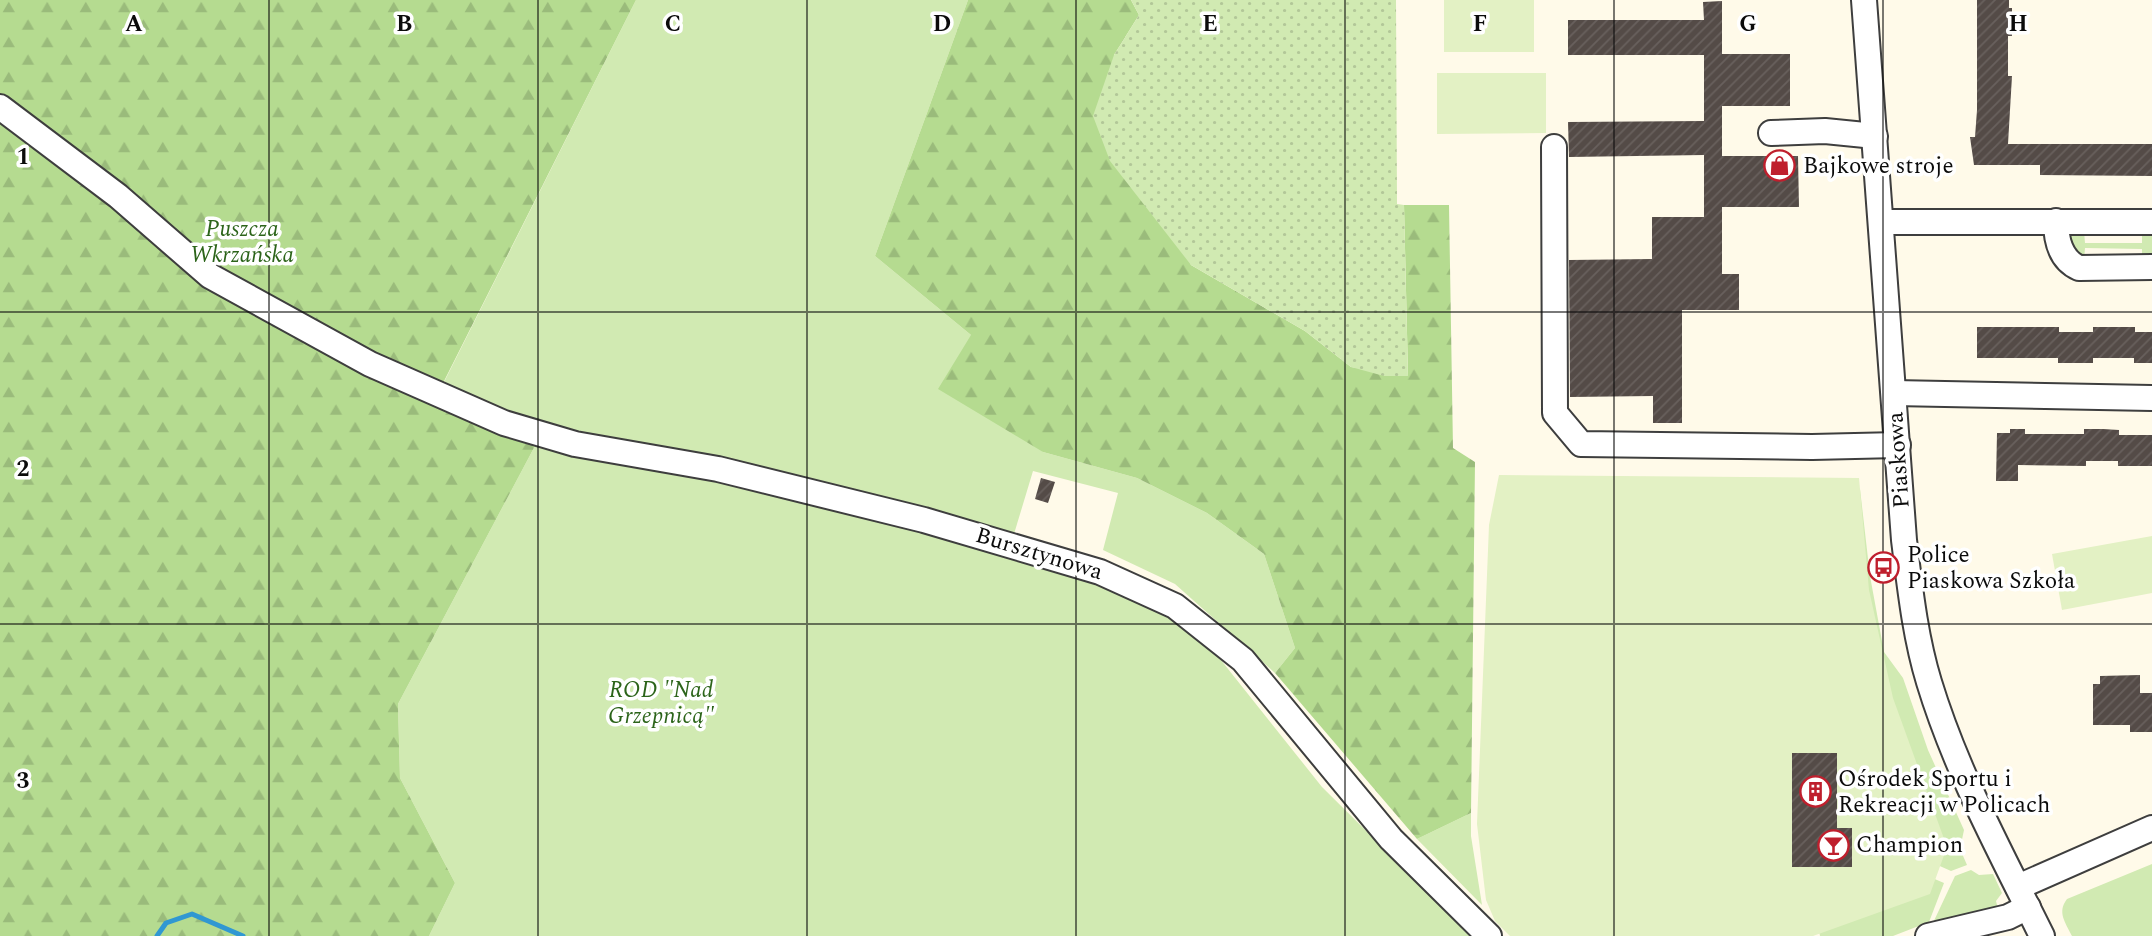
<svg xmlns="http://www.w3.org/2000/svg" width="2152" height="936" font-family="Spectral,serif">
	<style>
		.grass { fill: #d1eab2 }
		.forest { fill: url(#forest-firs) }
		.park { fill: url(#park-dots) }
		.pitch { fill: #e3f1c4 }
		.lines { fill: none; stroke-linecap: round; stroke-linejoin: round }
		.stream { stroke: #3098d2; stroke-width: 5 }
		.building { fill: url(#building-hatch) }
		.minor-casing { stroke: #3e3e3e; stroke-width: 28 }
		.minor { stroke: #fff; stroke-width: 24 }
		.grid { fill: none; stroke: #0b0b0b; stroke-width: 2; stroke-opacity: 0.55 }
		.labels { text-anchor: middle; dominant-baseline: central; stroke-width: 7; stroke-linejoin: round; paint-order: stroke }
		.poi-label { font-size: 23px; fill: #0b0b0b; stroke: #fff; text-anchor: start }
		.park-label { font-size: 23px; font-style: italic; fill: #2c641a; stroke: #fff }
		.street-label { font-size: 23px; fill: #0b0b0b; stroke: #fff }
		.grid-label { font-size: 23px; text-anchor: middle; font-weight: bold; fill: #0b0b0b; stroke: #fff; stroke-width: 7; stroke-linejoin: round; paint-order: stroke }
	</style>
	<defs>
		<pattern id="forest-firs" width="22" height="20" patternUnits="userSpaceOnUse" patternTransform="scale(1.75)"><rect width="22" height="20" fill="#b5db90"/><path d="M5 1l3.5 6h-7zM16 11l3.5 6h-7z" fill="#9abb7b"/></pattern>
		<pattern id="park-dots" width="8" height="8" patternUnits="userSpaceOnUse" patternTransform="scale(1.75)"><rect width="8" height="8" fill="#d1eab2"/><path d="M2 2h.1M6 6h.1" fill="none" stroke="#b2c798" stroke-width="1.8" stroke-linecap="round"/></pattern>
		<pattern id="building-hatch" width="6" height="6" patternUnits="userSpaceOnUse" patternTransform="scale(1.75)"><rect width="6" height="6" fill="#544b47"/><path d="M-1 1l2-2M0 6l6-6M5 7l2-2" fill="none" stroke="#68605d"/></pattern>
	</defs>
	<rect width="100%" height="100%" fill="#fffae9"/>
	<!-- grass -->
	<g class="grass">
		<polygon points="636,0 968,0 875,256 971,335 1043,452 1137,478 1207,513 1264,554 1295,648 1275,673 1175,584 1103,550 1118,493 1033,471 1014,534 524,420 442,386"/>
		<polygon points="2142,230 2152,230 2152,259 2142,261 2142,249 2085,248 2084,260 2066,248 2069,234 2084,231 2085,243 2142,243"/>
		<polygon points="536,444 766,488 869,514 1112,588 1162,611 1201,635 1322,787 1472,936 429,936 455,883 400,778 398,704"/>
		<polygon points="1860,489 1870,576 1884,652 1903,678 1928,750 1964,830 1960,849 1967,865 1951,871 1915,855 1911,779 1834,490"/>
		<polygon points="1471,813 1471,836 1482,905 1417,839"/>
		<path d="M2152,864V936H2072C2065,922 2057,912 2067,899Z"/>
		<polygon points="1909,868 1944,883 1929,922 1893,936 1820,936 1819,931"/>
		<polygon points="1971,870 1979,875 1993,874 2002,893 1996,901 1998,909 1932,925 1955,876"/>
	</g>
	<!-- forest -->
	<g class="forest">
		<polygon points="0,0 636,0 435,399 536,444 398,704 400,778 455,883 429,936 0,936"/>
		<polygon points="968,0 1131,0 1139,15 1114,55 1191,265 1305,331 1351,367 1408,375 1404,205 1449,205 1453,448 1475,462 1471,813 1417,839 1275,673 1295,648 1264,554 1207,513 1137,478 1043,452 938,389 971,335 875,256"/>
	</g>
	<!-- park -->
	<polygon class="park" points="1131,0 1396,0 1397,204 1404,205 1408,376 1384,376 1351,367 1305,331 1191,265 1110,161 1093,116 1114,55 1139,15"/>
	<!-- pitch -->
	<g class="pitch">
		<rect x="1444" y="0" width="90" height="52"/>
		<polygon points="1437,73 1546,73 1546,133 1437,134"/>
		<polygon points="1499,475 1859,478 1869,590 1893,698 1947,847 1930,894 1813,936 1510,936 1495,921 1486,900 1477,824 1489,525"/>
		<polygon points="2152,536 2152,593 2062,610 2052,554"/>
	</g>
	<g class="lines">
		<!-- stream -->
		<polyline class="stream" points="157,936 166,923 192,914 243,936"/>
	</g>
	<!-- building -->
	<g class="building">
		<polygon points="1977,0 2009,0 2009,8 2012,8 2012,36 2008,36 2008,76 2012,76 2008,144 2152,144 2152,176 2040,175 2040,165 1974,165 1970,137 1975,137 1977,110"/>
		<polygon points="1722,1 1722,54 1790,54 1790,106 1722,106 1722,156 1798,156 1799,207 1722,207 1722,274 1739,274 1739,310 1682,310 1682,423 1653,423 1653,396 1570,397 1569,260 1652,259 1652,217 1704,217 1704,155 1569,157 1568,122 1704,121 1704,55 1568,55 1568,20 1704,20 1703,2"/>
		<polygon points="1977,327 2059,327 2059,332 2093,332 2093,327 2135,327 2135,332 2152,332 2152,363 2134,363 2134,358 2093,358 2093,363 2058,363 2058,358 1977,358"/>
		<polygon points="2010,429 2025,429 2025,434 2084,434 2084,429 2103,429 2119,430 2119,435 2152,435 2152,466 2118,466 2118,461 2086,461 2086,466 2018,465 2018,481 1996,481 1997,433 2010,433"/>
		<polygon points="1041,478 1055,482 1048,503 1035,499"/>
		<polygon points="2140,675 2140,693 2152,693 2152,732 2130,732 2130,725 2093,725 2093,684 2100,684 2100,676"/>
		<polygon points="1792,753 1837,753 1837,828 1852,828 1852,867 1792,867"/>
	</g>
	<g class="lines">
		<defs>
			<g id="minor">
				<path d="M1864,0L1904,540C1910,588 1915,636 1929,682C1956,771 2001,853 2042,936"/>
				<polyline points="0,107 118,196 210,276 370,364 504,423 575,444 718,469 924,520 1100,572 1175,606 1243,660 1391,839 1489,936"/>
				<polyline points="1771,133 1825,131 1875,136"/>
				<polyline points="1554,147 1555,413 1581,444 1812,447 1898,445"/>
				<path d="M2056,221C2056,241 2061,260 2079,268L2152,267"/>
				<polyline points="1882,222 2152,222"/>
				<polyline points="1894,393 2152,398"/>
				<polyline points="2018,887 2152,828"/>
				<polyline points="1928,936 2008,917 2028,907"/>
			</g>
		</defs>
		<!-- minor casing -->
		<use href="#minor" class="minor-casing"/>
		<!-- minor -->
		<use href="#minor" class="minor"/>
	</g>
	<!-- grid -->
	<path class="grid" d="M269,0V936M538,0V936M807,0V936M1076,0V936M1345,0V936M1614,0V936M1883,0V936M0,312H2152M0,624H2152"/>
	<!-- icons -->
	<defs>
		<symbol id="shop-ring" viewBox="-11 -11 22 22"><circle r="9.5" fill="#fff" stroke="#bf1f2d" stroke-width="1.5"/><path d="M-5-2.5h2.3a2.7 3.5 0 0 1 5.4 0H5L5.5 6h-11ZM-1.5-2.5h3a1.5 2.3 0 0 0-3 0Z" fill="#bf1f2d"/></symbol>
		<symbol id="bus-ring" viewBox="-11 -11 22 22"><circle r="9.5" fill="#fff" stroke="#bf1f2d" stroke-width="1.5"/><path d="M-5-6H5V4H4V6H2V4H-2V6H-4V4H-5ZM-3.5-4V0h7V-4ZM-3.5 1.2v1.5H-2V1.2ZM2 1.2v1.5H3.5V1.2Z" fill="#bf1f2d"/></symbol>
		<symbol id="building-ring" viewBox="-11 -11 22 22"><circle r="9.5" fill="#fff" stroke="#bf1f2d" stroke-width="1.5"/><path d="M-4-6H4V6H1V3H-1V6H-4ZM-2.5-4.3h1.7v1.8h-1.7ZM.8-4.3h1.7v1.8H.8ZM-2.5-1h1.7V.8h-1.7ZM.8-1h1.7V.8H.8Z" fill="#bf1f2d"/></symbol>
		<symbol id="bar-ring" viewBox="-11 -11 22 22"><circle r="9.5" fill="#fff" stroke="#bf1f2d" stroke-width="1.5"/><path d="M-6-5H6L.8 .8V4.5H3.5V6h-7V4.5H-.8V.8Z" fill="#bf1f2d"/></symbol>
	</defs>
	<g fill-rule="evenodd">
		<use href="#shop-ring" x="1762" y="148" width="35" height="35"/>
		<use href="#bus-ring" x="1866" y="550" width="35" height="35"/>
		<use href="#building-ring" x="1798" y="774" width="35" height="35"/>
		<use href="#bar-ring" x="1816" y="828" width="35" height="35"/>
	</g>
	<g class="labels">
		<!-- poi labels -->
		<g class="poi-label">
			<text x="1803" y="166">Bajkowe stroje</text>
			<text x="1907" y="555">Police<tspan x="1907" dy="26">Piaskowa Szkoła</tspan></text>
			<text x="1838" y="779">Ośrodek Sportu i<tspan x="1838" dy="26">Rekreacji w Policach</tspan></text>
			<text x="1856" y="845">Champion</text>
		</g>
		<!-- park labels -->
		<g class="park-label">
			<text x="242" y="229">Puszcza<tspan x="242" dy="26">Wkrzańska</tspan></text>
			<text x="661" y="690">ROD "Nad<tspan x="661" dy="26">Grzepnicą"</tspan></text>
		</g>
		<!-- street labels -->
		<g class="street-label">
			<text transform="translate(1899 460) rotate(-94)">Piaskowa</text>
			<text transform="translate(1039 554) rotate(17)">Bursztynowa</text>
		</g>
	</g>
	<g class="grid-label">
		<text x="134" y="31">A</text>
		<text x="404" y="31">B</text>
		<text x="673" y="31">C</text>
		<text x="942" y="31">D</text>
		<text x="1210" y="31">E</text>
		<text x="1480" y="31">F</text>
		<text x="1748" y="31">G</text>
		<text x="2018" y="31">H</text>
		<text x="23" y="164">1</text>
		<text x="23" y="476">2</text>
		<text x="23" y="788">3</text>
	</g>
</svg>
